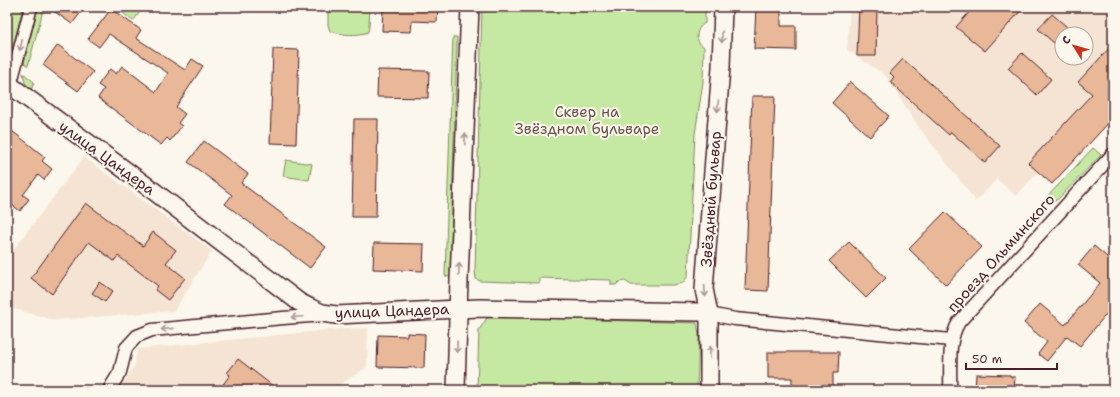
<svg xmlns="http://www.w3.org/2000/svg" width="1120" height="397" font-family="'Shantell Sans',sans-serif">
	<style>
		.built { fill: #f5e4d3; fill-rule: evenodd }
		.green { fill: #c5e9a2; stroke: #888466 }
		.building { fill: #e8b899; stroke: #4a1f2b }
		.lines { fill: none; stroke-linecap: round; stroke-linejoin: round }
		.street-casing { stroke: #4a1f2b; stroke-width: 15 }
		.secondary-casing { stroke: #4a1f2b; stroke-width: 20 }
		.street { stroke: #fbf7ec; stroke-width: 12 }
		.secondary { stroke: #fbf7ec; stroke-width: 17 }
		.oneway { stroke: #ab9695 }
		.labels { text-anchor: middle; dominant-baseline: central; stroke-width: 4; stroke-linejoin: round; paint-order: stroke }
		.park-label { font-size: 15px; fill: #695249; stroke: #fbf7ec }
		.street-label { font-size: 15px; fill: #4a1f2b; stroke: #fbf7ec }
	</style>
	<rect width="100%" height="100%" fill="#fbf7ec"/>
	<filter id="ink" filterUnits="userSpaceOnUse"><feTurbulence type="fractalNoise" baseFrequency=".025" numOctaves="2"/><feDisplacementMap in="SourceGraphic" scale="8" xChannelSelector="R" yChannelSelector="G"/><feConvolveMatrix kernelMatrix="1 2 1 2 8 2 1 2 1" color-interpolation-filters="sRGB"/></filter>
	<g filter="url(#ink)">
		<!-- built -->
		<g class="built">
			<path d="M850,7H1113V118L1052,184L1038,172L1016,196L997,179L976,201L918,126L885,75L847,50ZM1062,34H1086V58H1062Z"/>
			<polygon points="84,157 212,251 174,311 54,320 7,307 7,258"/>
			<polygon points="368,328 367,367 341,384 338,390 119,390 135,365 137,349 339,329"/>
		</g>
		<!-- green -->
		<g class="green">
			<polygon points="13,7 23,7 12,51 7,47 7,17 10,17"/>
			<polygon points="38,7 44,7 28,66 24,63"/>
			<polygon points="115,7 144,7 133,21"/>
			<path d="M328,7H370L369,26L368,32C358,36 341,35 330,31L328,25Z"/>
			<path d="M482,7H705V23C695,29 694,41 704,47L703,82L695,134L688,276L683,283L673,285H631L625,281L619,282L616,285H611V280L539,278V283L480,281L476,279L475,271Z"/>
			<polygon points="453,37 457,37 450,277 445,276"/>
			<polygon points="23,73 34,82 32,88 31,89 25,83"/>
			<polygon points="1093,148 1101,155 1058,199 1055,201 1046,198"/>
			<polygon points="286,160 312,164 309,180 283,176"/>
			<polygon points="509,317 697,323 699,335 697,390 477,390 479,330 487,318"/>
		</g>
		<!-- building -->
		<g class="building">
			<polygon points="48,7 85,7 72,24"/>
			<polygon points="383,7 438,7 437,22 412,21 411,32 382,31"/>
			<polygon points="756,7 781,7 781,26 796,26 796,50 754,49"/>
			<polygon points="859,7 877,7 876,56 857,56"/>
			<polygon points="974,7 1024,7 985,51 956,27"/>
			<polygon points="111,9 141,30 136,38 185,70 192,59 203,66 176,107 185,114 178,123 182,126 170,141 167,138 161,145 98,98 104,89 98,85 110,69 116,74 122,66 156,92 168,73 109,34 99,47 88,39"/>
			<polygon points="1052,14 1075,34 1062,34 1062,50 1038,29"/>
			<polygon points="1113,44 1113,118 1052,184 1028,163 1092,94 1078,82"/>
			<polygon points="58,45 93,72 78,91 43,65"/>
			<polygon points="273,49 299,50 296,144 270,143"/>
			<polygon points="1022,53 1051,79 1037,95 1008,68"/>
			<polygon points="903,59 1000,146 985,163 951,132 949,135 890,82 894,77 890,73"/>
			<polygon points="378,70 429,71 428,98 377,97"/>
			<polygon points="850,82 889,116 870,137 832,103"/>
			<polygon points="752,96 775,96 768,291 745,290"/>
			<polygon points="354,119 378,119 376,217 352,217"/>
			<polygon points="7,127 45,157 42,161 52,169 44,180 38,175 23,195 29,199 20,211 7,201"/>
			<polygon points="204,141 248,174 241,183 326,247 310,268 225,204 232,195 188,162"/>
			<polygon points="86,203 143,246 153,232 176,250 166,263 185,278 168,300 155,290 158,286 118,256 114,261 89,242 52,294 31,278"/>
			<polygon points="945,212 982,247 946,285 909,249"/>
			<polygon points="849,242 886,278 866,298 829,261"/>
			<polygon points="374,243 424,244 423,271 373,269"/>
			<polygon points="1094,246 1113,262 1113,306 1080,346 1067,336 1047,361 1038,354 1047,342 1024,323 1040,304 1065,325 1100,283 1078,265"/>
			<polygon points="100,282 113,291 105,302 92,293"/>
			<polygon points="407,333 425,334 424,368 377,367 378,335 407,336"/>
			<polygon points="768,352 839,352 838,373 833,373 833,390 792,390 792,378 768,378"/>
			<polygon points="238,359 278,390 219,390 230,375 227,373"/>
			<polygon points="976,374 1010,375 1011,377 1015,377 1014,390 975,390"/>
		</g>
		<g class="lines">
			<defs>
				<g id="street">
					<polyline points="10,86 31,7"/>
					<polyline points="709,314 735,319 951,340"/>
					<polyline points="109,390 120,372 126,348 137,336 152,330 283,318 325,315"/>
					<path d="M950,390C951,369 947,341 959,322L1113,154"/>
				</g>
				<g id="secondary">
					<polyline points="7,83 155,192 299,302 311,308 322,313 336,315 479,308 700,312 709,314"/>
					<polyline points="456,390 459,280 470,7"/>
					<polyline points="709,390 709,314 704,289 721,67 723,7"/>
				</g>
			</defs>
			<!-- street casing -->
			<use href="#street" class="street-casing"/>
			<!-- secondary casing -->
			<use href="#secondary" class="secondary-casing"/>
			<!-- street -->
			<use href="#street" class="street"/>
			<!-- secondary -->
			<use href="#secondary" class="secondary"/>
		</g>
		<!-- one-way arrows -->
		<defs><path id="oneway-shaft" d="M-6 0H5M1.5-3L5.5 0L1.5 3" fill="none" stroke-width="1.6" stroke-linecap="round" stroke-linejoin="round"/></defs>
		<g class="oneway">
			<use href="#oneway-shaft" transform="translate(722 37) rotate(92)"/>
			<use href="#oneway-shaft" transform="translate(21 45) rotate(104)"/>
			<use href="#oneway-shaft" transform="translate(718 106) rotate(94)"/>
			<use href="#oneway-shaft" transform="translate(465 139) rotate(-88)"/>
			<use href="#oneway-shaft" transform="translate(459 269) rotate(-88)"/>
			<use href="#oneway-shaft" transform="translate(705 291) rotate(85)"/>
			<use href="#oneway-shaft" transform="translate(297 317) rotate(177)"/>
			<use href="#oneway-shaft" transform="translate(167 329) rotate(174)"/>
			<use href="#oneway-shaft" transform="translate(457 347) rotate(92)"/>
			<use href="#oneway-shaft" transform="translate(710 352) rotate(-89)"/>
		</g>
	</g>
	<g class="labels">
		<!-- park labels -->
		<g class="park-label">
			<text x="587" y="112">Сквер на<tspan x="587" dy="17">Звёздном бульваре</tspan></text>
		</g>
		<!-- street labels -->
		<g class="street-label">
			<text transform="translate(107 158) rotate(36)">улица Цандера</text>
			<text transform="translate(711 199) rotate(-86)">Звёздный бульвар</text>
			<text transform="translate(1001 253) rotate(-48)">проезд Ольминского</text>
			<text transform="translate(392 311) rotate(-2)">улица Цандера</text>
		</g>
	</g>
	<!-- margin -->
	<rect width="1120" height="397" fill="none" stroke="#fbf7ec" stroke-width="24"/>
	<rect x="12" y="12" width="1096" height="373" fill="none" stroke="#4a1f2b" stroke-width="1.5" filter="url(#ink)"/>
	<!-- north arrow -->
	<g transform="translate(1074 46) rotate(307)"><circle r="19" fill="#fbf7ec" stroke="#b4a19f"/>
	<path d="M0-3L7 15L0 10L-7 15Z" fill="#c8321e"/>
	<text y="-6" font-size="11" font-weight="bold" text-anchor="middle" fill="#4a1f2b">С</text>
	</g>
	<!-- scale -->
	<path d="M966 363v6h91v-6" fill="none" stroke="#4a1f2b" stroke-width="2"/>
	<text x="972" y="363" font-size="12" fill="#4a1f2b" stroke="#fbf7ec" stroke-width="3" paint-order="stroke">50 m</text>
</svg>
